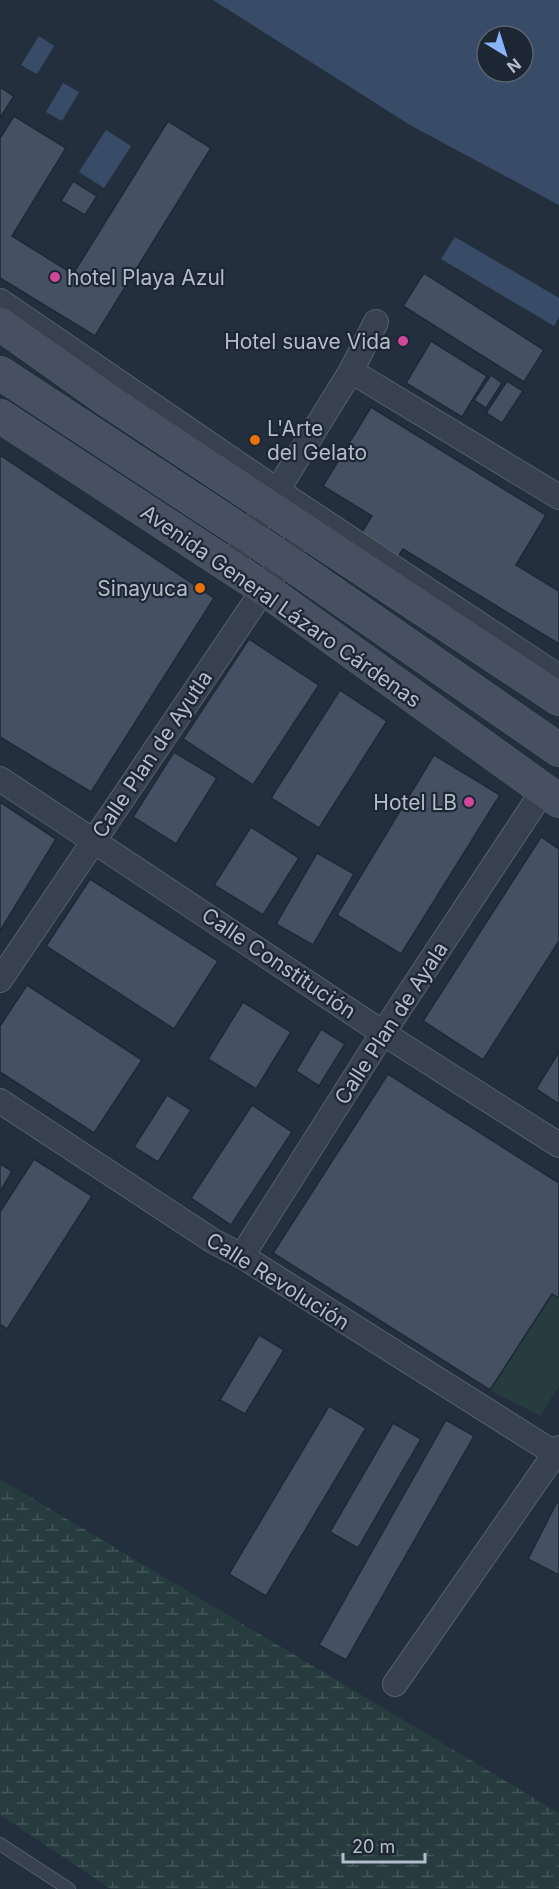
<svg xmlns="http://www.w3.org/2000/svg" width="559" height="1889" font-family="Inter,sans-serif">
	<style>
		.grass { fill: #263c3f }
		.wetland { fill: url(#wetland-marsh) }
		.water { fill: #394c67; fill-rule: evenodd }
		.building { fill: #455162; stroke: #1f2835; stroke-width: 1.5 }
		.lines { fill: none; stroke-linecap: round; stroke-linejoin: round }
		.lane-casing { stroke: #565f6c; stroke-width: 14 }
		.street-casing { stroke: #565f6c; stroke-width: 26 }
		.secondary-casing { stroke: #565f6c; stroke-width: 34 }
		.lane { stroke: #38414e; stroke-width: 12 }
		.street { stroke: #38414e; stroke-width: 24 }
		.secondary { stroke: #465061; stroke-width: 33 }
		.hotel-dot { fill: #d1479c; stroke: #1d2633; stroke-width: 2 }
		.food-dot { fill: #e8710a; stroke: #1d2633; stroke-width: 2 }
		.labels { text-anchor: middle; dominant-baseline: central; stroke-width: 4.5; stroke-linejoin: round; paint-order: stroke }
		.poi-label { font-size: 21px; fill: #b4bcc9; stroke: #1d2633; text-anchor: end }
		.street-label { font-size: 21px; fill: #b4bcc9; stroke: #1d2633 }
	</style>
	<defs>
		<pattern id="wetland-marsh" width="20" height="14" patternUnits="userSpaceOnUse" patternTransform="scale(1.5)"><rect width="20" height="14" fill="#263c3f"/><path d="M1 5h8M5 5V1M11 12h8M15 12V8" fill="none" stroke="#435659"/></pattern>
	</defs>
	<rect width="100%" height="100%" fill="#242f3e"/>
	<!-- grass -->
	<polygon class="grass" points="552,1294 559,1298 559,1386 540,1416 490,1390"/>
	<!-- wetland -->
	<polygon class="wetland" points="0,1479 559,1813 559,1889 111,1889 0,1815"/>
	<!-- water -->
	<g class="water">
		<path d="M213,0H559V205L410,125ZM487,36H523V72H487Z"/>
		<polygon points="39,36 54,46 37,74 21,65"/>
		<polygon points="63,83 79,92 62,121 46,112"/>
		<polygon points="106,130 131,146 104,188 79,172"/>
		<polygon points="455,237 559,298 559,317 554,326 441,259"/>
	</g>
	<!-- building -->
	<g class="building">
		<polygon points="0,87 14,96 0,118"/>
		<polygon points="14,116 66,148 12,236 73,274 168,121 211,148 95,336 0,278 0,138"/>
		<polygon points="73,181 97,196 85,215 61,201"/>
		<polygon points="424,273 544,350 524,382 403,306"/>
		<polygon points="431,341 487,376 462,417 406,383"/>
		<polygon points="491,375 502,383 486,408 474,400"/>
		<polygon points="507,381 523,391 502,423 486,413"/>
		<polygon points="371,407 546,515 516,565 559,591 559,644 403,549 398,557 360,535 372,516 323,486"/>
		<polygon points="0,455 214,598 91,792 0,737"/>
		<polygon points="249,639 319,685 253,785 183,739"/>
		<polygon points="340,690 387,721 319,828 271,798"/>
		<polygon points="174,752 217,778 176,844 133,817"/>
		<polygon points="434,755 500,795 401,954 337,915"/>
		<polygon points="0,802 56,839 0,931"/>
		<polygon points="251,827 299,858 263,915 214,885"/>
		<polygon points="541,837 559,849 559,941 483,1060 423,1021"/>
		<polygon points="317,853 354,874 313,945 276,924"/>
		<polygon points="90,879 218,961 174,1029 46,946"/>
		<polygon points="27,985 142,1060 94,1133 0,1072 0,1026"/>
		<polygon points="243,1002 291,1032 256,1089 208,1059"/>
		<polygon points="321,1029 345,1044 319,1086 296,1071"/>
		<polygon points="559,1052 559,1104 536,1089"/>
		<polygon points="388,1074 559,1183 559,1298 552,1294 490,1390 273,1253"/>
		<polygon points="167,1095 191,1110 158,1162 134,1147"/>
		<polygon points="252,1105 292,1132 231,1225 191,1198"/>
		<polygon points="34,1159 92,1196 7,1329 0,1324 0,1212"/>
		<polygon points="0,1164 12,1171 0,1192"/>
		<polygon points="259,1335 284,1350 245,1414 220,1400"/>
		<polygon points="329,1406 366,1428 266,1596 229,1574"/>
		<polygon points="446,1420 474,1436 346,1660 319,1645"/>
		<polygon points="393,1423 421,1439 358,1548 330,1532"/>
		<polygon points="557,1502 559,1503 559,1575 528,1559"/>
	</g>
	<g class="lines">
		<defs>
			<polyline id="lane" points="0,1844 69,1889"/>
			<g id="street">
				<polyline points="0,301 278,491 559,677"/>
				<polyline points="351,371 559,497"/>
				<polyline points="230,567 351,371 376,322"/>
				<polyline points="0,779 383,1033 559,1145"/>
				<polyline points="0,980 293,546"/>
				<polyline points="0,1101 213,1241 242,1256 559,1456"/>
				<polyline points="242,1256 383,1033 543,791"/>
				<polyline points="395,1684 559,1448"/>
			</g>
			<g id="secondary">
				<polyline points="0,324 106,399 559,699"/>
				<polyline points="0,373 285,560 559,750"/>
				<polyline points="0,416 263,588 559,801"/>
			</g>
		</defs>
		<!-- lane casing -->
		<use href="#lane" class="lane-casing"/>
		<!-- street casing -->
		<use href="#street" class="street-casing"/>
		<!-- secondary casing -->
		<use href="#secondary" class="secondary-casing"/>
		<!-- lane -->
		<use href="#lane" class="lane"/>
		<!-- street -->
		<use href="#street" class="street"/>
		<!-- secondary -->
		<use href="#secondary" class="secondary"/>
	</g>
	<!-- markers -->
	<g class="hotel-dot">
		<circle cx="55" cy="277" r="6"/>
		<circle cx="403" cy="341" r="6"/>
		<circle cx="469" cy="802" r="6"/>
	</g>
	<g class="food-dot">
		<circle cx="255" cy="440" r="6"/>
		<circle cx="200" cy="588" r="6"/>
	</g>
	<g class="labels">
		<!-- poi labels -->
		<g class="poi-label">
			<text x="67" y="277" text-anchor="start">hotel Playa Azul</text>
			<text x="391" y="341">Hotel suave Vida</text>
			<text x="267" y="428" text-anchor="start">L'Arte<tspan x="267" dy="24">del Gelato</tspan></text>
			<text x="188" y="588">Sinayuca</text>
			<text x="457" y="802">Hotel LB</text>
		</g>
		<!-- street labels -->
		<g class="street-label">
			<text transform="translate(281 606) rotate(35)">Avenida General Lázaro Cárdenas</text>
			<text transform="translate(152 754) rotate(-56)">Calle Plan de Ayutla</text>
			<text transform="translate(279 963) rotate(34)">Calle Constitución</text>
			<text transform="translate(391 1023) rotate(-57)">Calle Plan de Ayala</text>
			<text transform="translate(278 1281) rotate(32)">Calle Revolución</text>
		</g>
	</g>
	<!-- north arrow -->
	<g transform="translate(505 54) rotate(142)"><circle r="28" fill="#1d2633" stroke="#59626f" stroke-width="1.5"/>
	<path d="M0-4.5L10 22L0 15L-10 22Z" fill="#8ab4f8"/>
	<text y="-9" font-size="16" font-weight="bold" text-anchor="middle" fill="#b4bcc9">N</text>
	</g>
	<!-- scale -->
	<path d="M343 1853v9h82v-9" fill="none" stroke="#b4bcc9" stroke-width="3"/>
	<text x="352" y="1853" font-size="18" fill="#b4bcc9" stroke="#1d2633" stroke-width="4.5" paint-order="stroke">20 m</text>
</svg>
